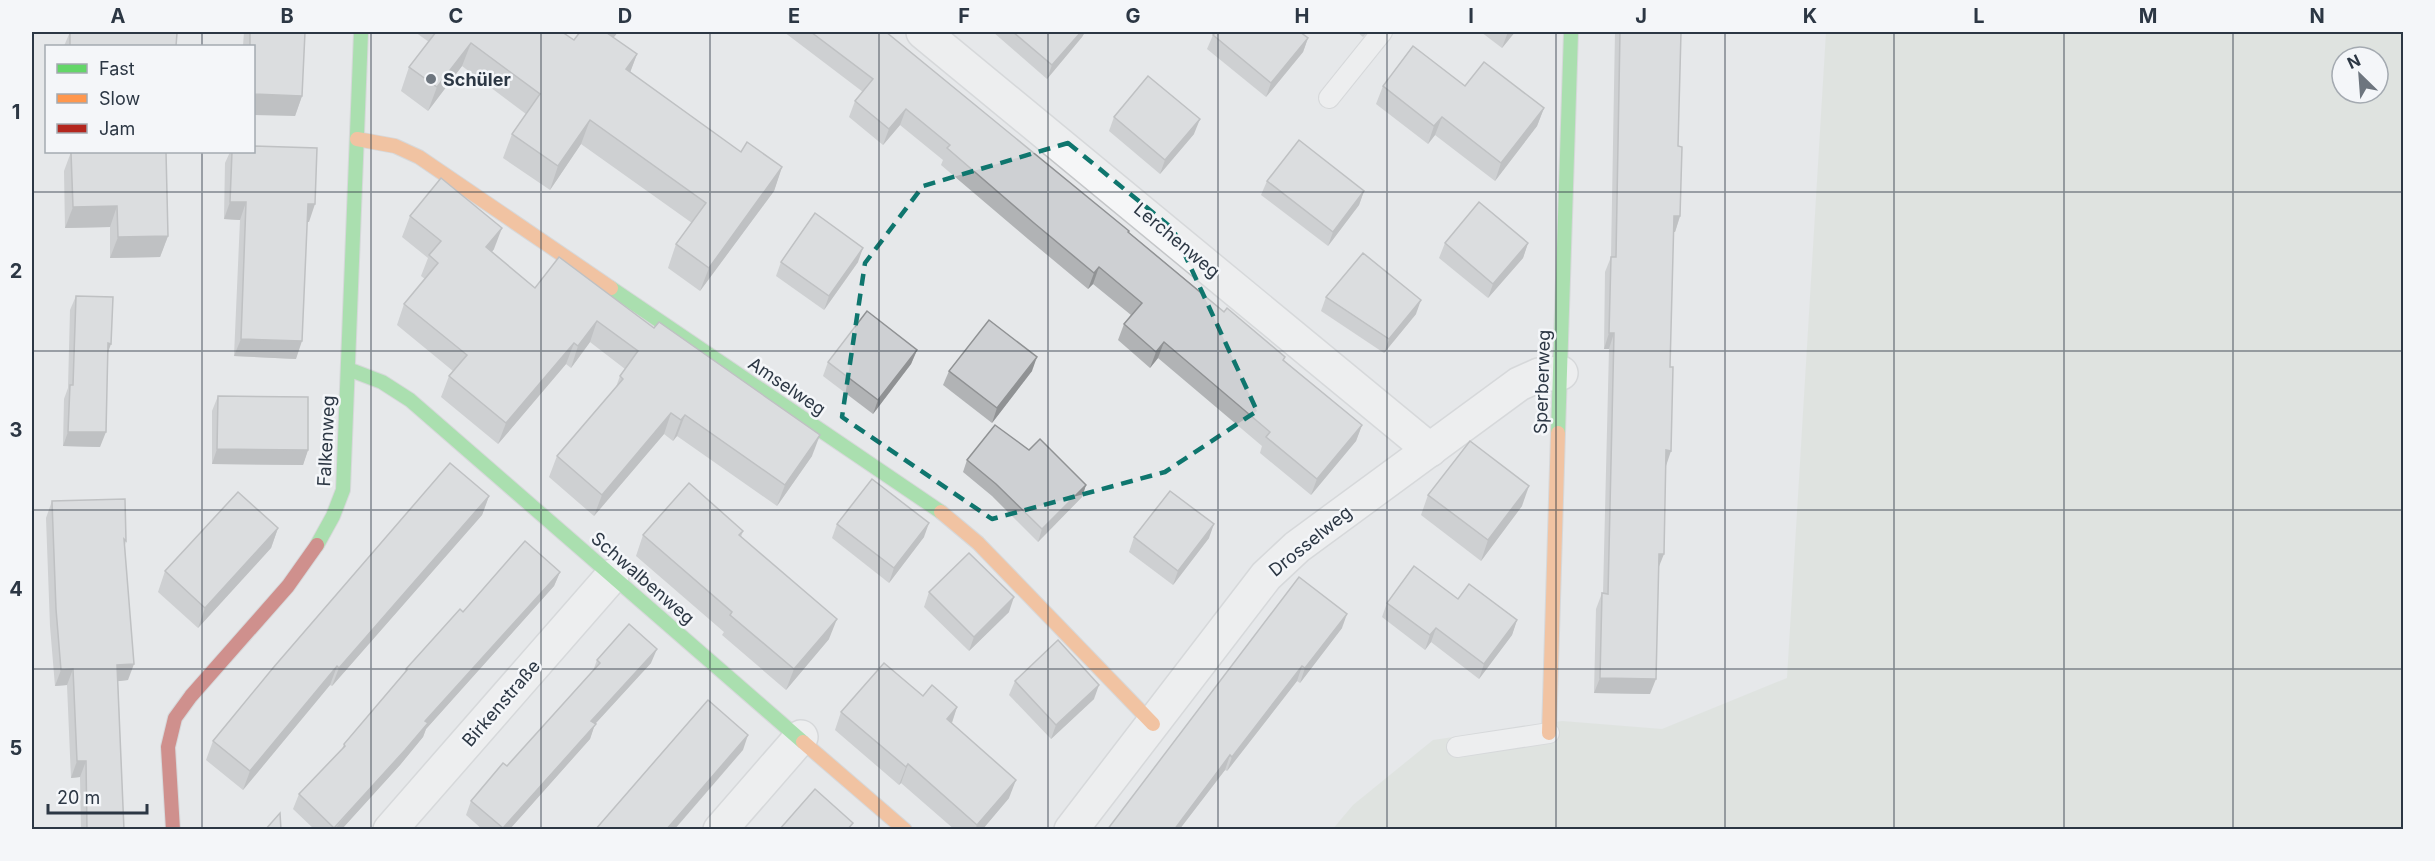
<svg xmlns="http://www.w3.org/2000/svg" width="2435" height="861" font-family="Inter,sans-serif">
	<style>
		.green { fill: #d7ded6; fill-rule: evenodd }
		.lines { fill: none; stroke-linecap: round; stroke-linejoin: round }
		.lane-casing { stroke: #c4c6c8; stroke-width: 22 }
		.street-casing { stroke: #c4c6c8; stroke-width: 36 }
		.fast-casing { stroke: #c4c6c8; stroke-width: 16 }
		.slow-casing { stroke: #c4c6c8; stroke-width: 16 }
		.jam-casing { stroke: #c4c6c8; stroke-width: 16 }
		.lane { stroke: #f5f6f7; stroke-width: 20 }
		.street { stroke: #f5f6f7; stroke-width: 33 }
		.fast { stroke: #63d668; stroke-width: 14 }
		.slow { stroke: #ff974d; stroke-width: 14 }
		.jam { stroke: #b3261e; stroke-width: 14 }
		.wall { fill: #b1b3b5 }
		.shaded-wall { fill: #909294 }
		.building { fill: #ced0d3; stroke: #909294; stroke-width: 1.5 }
		.marked { fill: none; stroke: #0f766e; stroke-width: 4.5; stroke-dasharray: 12 8; stroke-linejoin: round }
		.grid { fill: none; stroke: #2c3744; stroke-width: 1.5; stroke-opacity: 0.55 }
		.poi-dot { fill: #6d757e; stroke: #f4f6f9; stroke-width: 2 }
		.labels { text-anchor: middle; dominant-baseline: central; stroke-width: 5; stroke-linejoin: round; paint-order: stroke }
		.poi-label { font-size: 18px; font-weight: bold; fill: #2c3744; stroke: #f4f6f9; text-anchor: start }
		.street-label { font-size: 18px; fill: #2c3744; stroke: #f4f6f9 }
		.neatline { fill: none; stroke: #2c3744; stroke-width: 2 }
		.grid-label { font-size: 20px; text-anchor: middle; font-weight: bold; fill: #2c3744 }
	</style>
	<rect width="100%" height="100%" fill="#e6e8ea"/>
	<!-- green -->
	<path class="green" d="M1826,32H2403V829L1332,830L1353,805L1433,740L1562,721L1662,729L1787,678ZM2342,57H2378V93H2342Z"/>
	<g class="lines">
		<defs>
			<g id="lane">
				<polyline points="1329,98 1382,32"/>
				<polyline points="1457,747 1549,733"/>
			</g>
			<g id="street">
				<polyline points="923,32 1430,450"/>
				<polyline points="390,830 612,576"/>
				<polyline points="720,830 801,737"/>
				<polyline points="1071,830 1266,576 1297,547 1519,384 1539,375 1561,373"/>
			</g>
			<g id="fast">
				<polyline points="611,288 941,512"/>
				<polyline points="348,369 382,382 410,400 803,742"/>
				<polyline points="1558,433 1571,32"/>
				<polyline points="317,545 333,516 343,490 361,32"/>
			</g>
			<g id="slow">
				<polyline points="357,139 395,146 419,157 611,288"/>
				<polyline points="941,512 978,543 1153,724"/>
				<polyline points="1549,733 1558,433"/>
				<polyline points="803,742 905,830"/>
			</g>
			<polyline id="jam" points="173,830 168,747 175,718 191,696 288,586 317,545"/>
		</defs>
		<!-- lane casing -->
		<use href="#lane" class="lane-casing"/>
		<!-- street casing -->
		<use href="#street" class="street-casing"/>
		<!-- fast casing -->
		<use href="#fast" class="fast-casing"/>
		<!-- slow casing -->
		<use href="#slow" class="slow-casing"/>
		<!-- jam casing -->
		<use href="#jam" class="jam-casing"/>
		<!-- lane -->
		<use href="#lane" class="lane"/>
		<!-- street -->
		<use href="#street" class="street"/>
		<!-- fast -->
		<use href="#fast" class="fast"/>
		<!-- slow -->
		<use href="#slow" class="slow"/>
		<!-- jam -->
		<use href="#jam" class="jam"/>
	</g>
	<!-- wall -->
	<g class="wall">
		<polygon points="70,32 116,32 176,46 64,46"/>
		<polygon points="244,32 305,32 302,96 295,116 254,46 243,46"/>
		<polygon points="415,32 562,32 574,40 580,32 618,32 613,38 637,54 630,72 741,152 782,167 774,191 700,291 668,268 676,244 692,223 581,144 550,190 503,158 512,134 526,114 462,66 428,111 401,91 409,67 429,42"/>
		<polygon points="784,32 886,32 1362,425 1356,441 1311,495 1260,453 1262,446 1158,358 1150,368 1118,340 1124,324 1131,315 1093,284 1088,289 1028,239 941,165 943,160 900,125 883,145 849,117 855,101 863,92"/>
		<polygon points="993,32 1085,32 1082,37 1047,79"/>
		<polygon points="1357,32 1368,32 1363,37"/>
		<polygon points="1481,32 1515,32 1502,48"/>
		<polygon points="1615,32 1681,32 1678,146 1680,216 1675,232 1673,232 1666,466 1650,694 1594,693 1596,609 1602,593 1603,594 1609,349 1604,349 1605,272 1611,257"/>
		<polygon points="1213,35 1308,38 1303,52 1266,97 1207,49"/>
		<polygon points="1383,86 1465,86 1544,108 1537,126 1495,181 1435,135 1428,144 1376,104"/>
		<polygon points="1114,117 1194,134 1160,174 1109,131"/>
		<polygon points="71,152 168,236 160,257 110,258 110,227 65,228 64,171"/>
		<polygon points="230,152 254,152 309,222 307,222 296,359 234,356 240,220 224,219 225,163"/>
		<polygon points="1267,181 1364,191 1359,205 1328,246 1261,195"/>
		<polygon points="410,216 494,249 492,252 535,288 559,257 812,456 777,506 677,436 673,441 664,434 594,516 549,477 557,456 616,387 620,376 625,369 590,342 571,368 566,364 498,444 441,397 449,376 453,371 397,325 404,304 425,279 421,276 428,258 402,237"/>
		<polygon points="1445,243 1528,243 1523,258 1488,298 1439,258"/>
		<polygon points="781,262 858,262 824,310 776,276"/>
		<polygon points="76,296 108,354 100,447 63,446 64,399 68,388 70,310"/>
		<polygon points="1326,297 1416,314 1384,353 1321,311"/>
		<polygon points="917,350 911,364 873,414 823,376 828,362"/>
		<polygon points="949,371 1032,371 992,423 943,385"/>
		<polygon points="218,396 308,450 303,465 212,464 212,411"/>
		<polygon points="1029,450 1086,485 1082,497 1038,542 992,496 963,472 967,460"/>
		<polygon points="1428,495 1522,506 1481,561 1421,515"/>
		<polygon points="489,496 482,515 332,686 330,685 243,790 206,760 213,741"/>
		<polygon points="52,501 126,541 125,545 128,680 118,681 124,830 81,830 80,777 71,778 67,685 55,686 50,626 46,518"/>
		<polygon points="837,524 924,537 889,583 832,538"/>
		<polygon points="278,528 271,548 198,628 158,592 165,571"/>
		<polygon points="743,531 741,537 829,639 786,690 722,635 724,632 636,556 643,535"/>
		<polygon points="1134,537 1209,538 1173,585 1129,552"/>
		<polygon points="560,572 554,586 426,729 423,737 400,765 341,830 315,830 293,809 299,794 342,749 344,744 404,674 406,669 463,612"/>
		<polygon points="1299,577 1342,628 1300,683 1297,681 1227,771 1225,770 1179,830"/>
		<polygon points="929,592 1009,612 969,651 924,607"/>
		<polygon points="1458,599 1517,620 1512,635 1479,679 1431,642 1425,650 1382,617 1387,603"/>
		<polygon points="597,660 651,663 595,724 590,739 509,830 483,830 466,815 471,801 507,766 593,671"/>
		<polygon points="1015,681 1094,699 1051,739 1009,695"/>
		<polygon points="923,696 957,707 952,723 1009,798 982,830 955,830 901,783 899,785 835,730 841,712"/>
	</g>
	<!-- shaded-wall -->
	<g class="shaded-wall">
		<polygon points="608,32 618,32 598,57 607,33"/>
		<polygon points="1081,32 1085,32 1082,37 1047,79 1052,65"/>
		<polygon points="1508,32 1515,32 1502,48"/>
		<polygon points="1308,38 1303,52 1266,97 1271,83"/>
		<polygon points="471,43 462,66 428,111 437,87"/>
		<polygon points="637,54 628,78 626,69"/>
		<polygon points="254,94 302,96 295,116 254,115"/>
		<polygon points="1544,108 1537,126 1495,181 1501,163"/>
		<polygon points="906,109 900,125 883,145 889,129"/>
		<polygon points="1442,117 1435,135 1428,144 1434,126"/>
		<polygon points="1200,119 1194,134 1160,174 1165,160"/>
		<polygon points="590,120 581,144 550,190 558,166"/>
		<polygon points="782,167 774,191 700,291 709,268"/>
		<polygon points="1364,191 1359,205 1328,246 1333,232"/>
		<polygon points="230,202 246,202 240,220 224,219"/>
		<polygon points="308,204 315,204 309,222 302,221"/>
		<polygon points="117,206 110,227 65,228 73,207"/>
		<polygon points="1674,216 1680,216 1675,232 1668,232"/>
		<polygon points="502,228 494,249 478,268 486,247"/>
		<polygon points="168,236 160,257 110,258 118,237"/>
		<polygon points="1528,243 1523,258 1488,298 1493,284"/>
		<polygon points="863,248 858,262 824,310 829,296"/>
		<polygon points="1099,267 1093,284 1088,289 1094,273"/>
		<polygon points="1421,300 1416,314 1384,353 1389,339"/>
		<polygon points="597,321 590,342 571,368 578,346"/>
		<polygon points="1609,333 1614,333 1609,349 1604,349"/>
		<polygon points="241,339 302,341 296,359 234,356"/>
		<polygon points="1164,342 1158,358 1150,368 1156,352"/>
		<polygon points="108,343 111,344 106,358"/>
		<polygon points="574,343 566,364 498,444 506,423"/>
		<polygon points="917,350 911,364 873,414 878,400"/>
		<polygon points="1037,357 1032,371 992,423 997,408"/>
		<polygon points="671,413 664,434 594,516 602,495"/>
		<polygon points="685,415 677,436 673,441 681,420"/>
		<polygon points="1362,425 1356,441 1311,495 1317,479"/>
		<polygon points="68,432 106,432 100,447 63,446"/>
		<polygon points="820,435 812,456 777,506 785,485"/>
		<polygon points="217,449 308,450 303,465 212,464"/>
		<polygon points="1666,450 1671,451 1666,466"/>
		<polygon points="1086,485 1082,497 1038,542 1042,529"/>
		<polygon points="1529,486 1522,506 1481,561 1488,540"/>
		<polygon points="489,496 482,515 332,686 339,668"/>
		<polygon points="929,523 924,537 889,583 894,568"/>
		<polygon points="1214,524 1209,538 1173,585 1178,571"/>
		<polygon points="278,528 271,548 198,628 205,608"/>
		<polygon points="1659,554 1664,554 1658,569"/>
		<polygon points="560,572 554,586 426,729 423,737 400,765 341,830 334,830 425,721"/>
		<polygon points="1014,597 1009,612 969,651 974,637"/>
		<polygon points="1347,614 1342,628 1300,683 1305,668"/>
		<polygon points="837,619 829,639 786,690 794,669"/>
		<polygon points="1517,620 1512,635 1479,679 1484,664"/>
		<polygon points="1436,628 1431,642 1425,650 1430,635"/>
		<polygon points="657,649 651,663 595,724 590,739 509,830 502,830 591,721"/>
		<polygon points="134,664 128,680 111,682 117,665"/>
		<polygon points="337,666 330,685 243,790 250,771"/>
		<polygon points="1302,666 1297,681 1227,771 1232,757"/>
		<polygon points="73,669 67,685 55,686 61,670"/>
		<polygon points="1600,678 1656,679 1650,694 1594,693"/>
		<polygon points="1099,685 1094,699 1051,739 1056,725"/>
		<polygon points="957,707 951,725 947,719"/>
		<polygon points="748,735 743,750 674,830 666,830"/>
		<polygon points="1230,755 1225,770 1179,830 1174,830"/>
		<polygon points="77,761 86,761 80,777 71,778"/>
		<polygon points="908,764 901,783 899,785 906,767"/>
		<polygon points="1016,780 1009,798 982,830 975,830 977,825"/>
	</g>
	<!-- building -->
	<g class="building">
		<polygon points="70,32 116,32 177,33 176,46 70,46"/>
		<polygon points="250,32 305,32 302,96 254,94 254,46 250,46"/>
		<polygon points="436,32 562,32 574,40 580,32 608,32 607,33 637,54 626,69 741,152 747,142 782,167 709,268 676,244 706,203 590,120 558,166 512,134 540,94 471,43 437,87 409,67"/>
		<polygon points="811,32 886,32 1129,231 1128,232 1224,312 1227,308 1285,357 1283,360 1362,425 1317,479 1266,437 1270,432 1164,342 1156,352 1124,324 1142,303 1099,267 1094,273 1034,223 947,148 950,145 906,109 889,129 855,101 873,79"/>
		<polygon points="1013,32 1081,32 1052,65"/>
		<polygon points="1216,32 1300,32 1308,38 1271,83 1213,35"/>
		<polygon points="1620,32 1681,32 1678,146 1682,147 1680,216 1674,216 1670,367 1673,367 1671,451 1666,450 1664,554 1659,554 1656,679 1600,678 1602,593 1608,594 1614,333 1609,333 1611,257 1616,257"/>
		<polygon points="1413,46 1465,86 1484,62 1544,108 1501,163 1442,117 1434,126 1383,86"/>
		<polygon points="1148,76 1200,119 1165,160 1114,117"/>
		<polygon points="1299,140 1364,191 1333,232 1267,181"/>
		<polygon points="254,146 317,148 315,204 308,204 302,341 241,339 246,202 230,202 232,152 254,152"/>
		<polygon points="71,152 166,152 168,236 118,237 117,206 73,207"/>
		<polygon points="441,178 502,228 486,247 535,288 559,257 654,328 659,322 820,435 785,485 685,415 681,420 671,413 602,495 557,456 623,379 620,376 638,351 597,321 578,346 574,343 506,423 449,376 467,355 404,304 438,263 429,255 441,241 410,216"/>
		<polygon points="1479,202 1528,243 1493,284 1445,243"/>
		<polygon points="815,213 863,248 829,296 781,262"/>
		<polygon points="1363,253 1421,300 1389,339 1326,297"/>
		<polygon points="76,296 113,297 111,344 108,343 106,432 68,432 70,385 73,385"/>
		<polygon points="867,311 917,350 878,400 828,362"/>
		<polygon points="989,320 1037,357 997,408 949,371"/>
		<polygon points="218,396 308,397 308,450 217,449"/>
		<polygon points="995,425 1029,450 1040,439 1086,485 1042,529 996,484 967,460"/>
		<polygon points="1470,441 1529,486 1488,540 1428,495"/>
		<polygon points="450,463 489,496 339,668 337,666 250,771 213,741 273,668"/>
		<polygon points="872,479 929,523 894,568 837,524"/>
		<polygon points="689,483 743,531 739,535 837,619 794,669 730,615 732,612 643,535"/>
		<polygon points="1170,491 1214,524 1178,571 1134,537"/>
		<polygon points="238,492 278,528 205,608 165,571"/>
		<polygon points="125,499 126,541 124,539 134,664 117,665 124,830 87,830 86,761 77,761 73,669 61,670 56,609 52,501"/>
		<polygon points="525,541 560,572 425,721 428,723 405,750 334,828 299,794 345,746 344,744 407,670 406,669 460,609 463,612"/>
		<polygon points="969,553 1014,597 974,637 929,592"/>
		<polygon points="1414,566 1458,599 1469,584 1517,620 1484,664 1436,628 1430,635 1387,603"/>
		<polygon points="1299,577 1347,614 1305,668 1302,666 1232,757 1230,755 1174,830 1107,830"/>
		<polygon points="629,624 657,649 591,721 596,724 503,828 471,801 503,763 507,766 600,663 597,660"/>
		<polygon points="1058,640 1099,685 1056,725 1015,681"/>
		<polygon points="884,663 923,696 932,685 957,707 947,719 1016,780 977,825 908,764 906,767 841,712"/>
		<polygon points="708,700 748,735 666,830 595,830"/>
		<polygon points="815,789 853,823 847,830 779,830"/>
		<polygon points="280,813 281,830 265,830"/>
	</g>
	<!-- marked area -->
	<path d="M0 0H2435V861H0ZM1068,143L1173,229L1257,411L1165,472L992,519L842,417L865,263L923,186Z" fill="#e6e8ea" fill-opacity=".55" fill-rule="evenodd"/>
	<path class="marked" d="M1068,143L1173,229L1257,411L1165,472L992,519L842,417L865,263L923,186Z"/>
	<!-- grid -->
	<path class="grid" d="M202,32V46M371,32V830M541,32V830M710,32V830M879,32V830M1048,32V830M1218,32V830M1387,32V830M1556,32V830M1725,32V830M1894,32V830M2064,32V830M2233,32V830M202,152V830M32,192H2404M32,351H2404M32,510H2404M32,669H2404"/>
	<!-- markers -->
	<circle class="poi-dot" cx="431" cy="79" r="6"/>
	<g class="labels">
		<!-- poi labels -->
		<g class="poi-label">
			<text x="443" y="79">Schüler</text>
		</g>
		<!-- street labels -->
		<g class="street-label">
			<text transform="translate(1177 240) rotate(40)">Lerchenweg</text>
			<text transform="translate(1542 382) rotate(-88)">Sperberweg</text>
			<text transform="translate(787 386) rotate(34)">Amselweg</text>
			<text transform="translate(326 441) rotate(-87)">Falkenweg</text>
			<text transform="translate(1310 541) rotate(-39)">Drosselweg</text>
			<text transform="translate(643 578) rotate(41)">Schwalbenweg</text>
			<text transform="translate(501 703) rotate(-49)">Birkenstraße</text>
		</g>
	</g>
	<!-- border -->
	<rect width="2435" height="861" fill="none" stroke="#f4f6f9" stroke-width="66"/>
	<!-- legend -->
	<rect x="45" y="45" width="210" height="108" fill="#f4f6f9" stroke="#a4aab1" stroke-width="1.5"/>
	<rect x="57" y="64" width="30" height="9" fill="#63d668" stroke="#a4aab1" stroke-width="1.5"/>
	<text x="99" y="75" font-size="18" fill="#2c3744">Fast</text>
	<rect x="57" y="94" width="30" height="9" fill="#ff974d" stroke="#a4aab1" stroke-width="1.5"/>
	<text x="99" y="105" font-size="18" fill="#2c3744">Slow</text>
	<rect x="57" y="124" width="30" height="9" fill="#b3261e" stroke="#a4aab1" stroke-width="1.5"/>
	<text x="99" y="135" font-size="18" fill="#2c3744">Jam</text>
	<!-- north arrow -->
	<g transform="translate(2360 75) rotate(335)"><circle r="28" fill="#f4f6f9" stroke="#a4aab1" stroke-width="1.5"/>
	<path d="M0-4.5L10 22L0 15L-10 22Z" fill="#6d757e"/>
	<text y="-9" font-size="16" font-weight="bold" text-anchor="middle" fill="#2c3744">N</text>
	</g>
	<!-- scale -->
	<path d="M48 804v9h99v-9" fill="none" stroke="#2c3744" stroke-width="3"/>
	<text x="57" y="804" font-size="18" fill="#2c3744" stroke="#f4f6f9" stroke-width="4.5" paint-order="stroke">20 m</text>
	<rect x="33" y="33" width="2369" height="795" class="neatline"/>
	<g class="grid-label">
		<text x="118" y="23">A</text>
		<text x="287" y="23">B</text>
		<text x="456" y="23">C</text>
		<text x="625" y="23">D</text>
		<text x="794" y="23">E</text>
		<text x="964" y="23">F</text>
		<text x="1133" y="23">G</text>
		<text x="1302" y="23">H</text>
		<text x="1471" y="23">I</text>
		<text x="1641" y="23">J</text>
		<text x="1810" y="23">K</text>
		<text x="1979" y="23">L</text>
		<text x="2148" y="23">M</text>
		<text x="2317" y="23">N</text>
		<text x="16" y="119">1</text>
		<text x="16" y="278">2</text>
		<text x="16" y="437">3</text>
		<text x="16" y="596">4</text>
		<text x="16" y="755">5</text>
	</g>
</svg>
